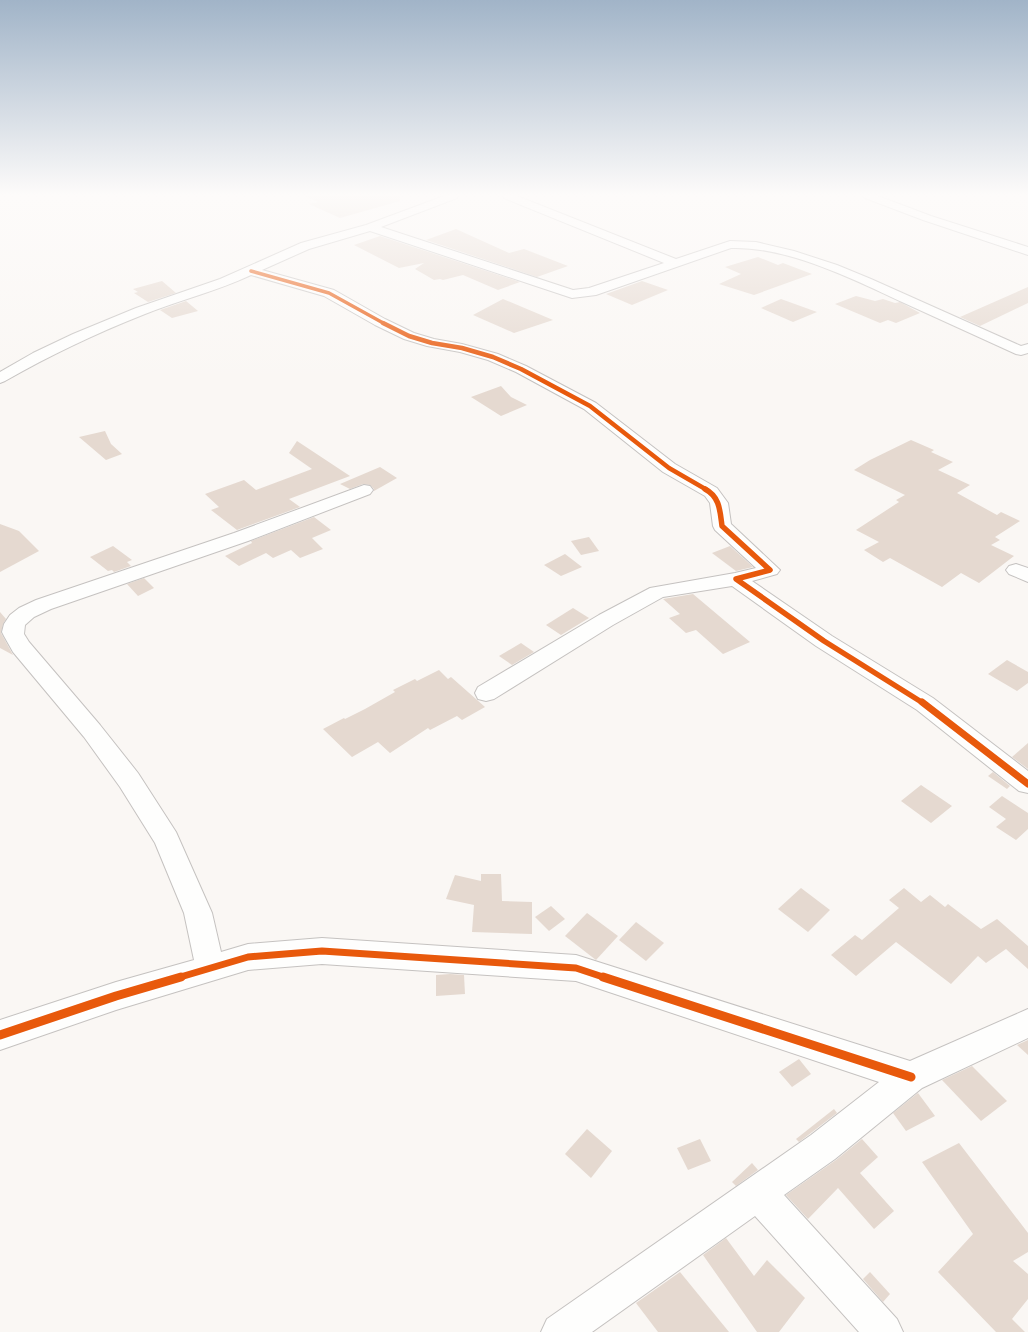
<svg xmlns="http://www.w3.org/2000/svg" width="1028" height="1332" font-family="'Roboto Condensed',sans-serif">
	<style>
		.building { fill: #e5d9d0 }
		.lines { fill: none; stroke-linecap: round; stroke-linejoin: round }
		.minor-casing { stroke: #c5c2c0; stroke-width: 2 }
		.minor { fill: #fefefd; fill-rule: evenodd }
		.cycleway-far4-casing { stroke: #fff; stroke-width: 5 }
		.cycleway-far3-casing { stroke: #fff; stroke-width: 6 }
		.cycleway-far2-casing { stroke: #fff; stroke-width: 8 }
		.cycleway-far1-casing { stroke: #fff; stroke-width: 10 }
		.cycleway-casing { stroke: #fff; stroke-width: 12 }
		.cycleway-far4 { stroke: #e8590c; stroke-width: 3.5 }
		.cycleway-far3 { stroke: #e8590c; stroke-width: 4.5 }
		.cycleway-far2 { stroke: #e8590c; stroke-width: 5.5 }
		.cycleway-far1 { stroke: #e8590c; stroke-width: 7 }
		.cycleway { stroke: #e8590c; stroke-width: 9 }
	</style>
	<rect width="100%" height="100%" fill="#faf7f4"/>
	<!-- building -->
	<g class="building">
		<polygon points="304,196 400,196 400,201 340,218 309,204 318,202"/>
		<polygon points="456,229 509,253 524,249 568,266 537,277 426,240"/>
		<polygon points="380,236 520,282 498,290 463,275 443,280 440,279 434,280 415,269 424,263 399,268 354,245"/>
		<polygon points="758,257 778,265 783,263 812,274 754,295 719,284 741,274 725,267"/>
		<polygon points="162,281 176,293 148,302 134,293 138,292 133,289"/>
		<polygon points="642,281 668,290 632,305 606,294"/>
		<polygon points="1028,287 1028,303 980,326 960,317"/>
		<polygon points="856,296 875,301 883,299 895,303 900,302 920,313 896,323 888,320 880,323 835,304"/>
		<polygon points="503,299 553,320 514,333 473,315"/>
		<polygon points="781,299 817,312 793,322 761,308"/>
		<polygon points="186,301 198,311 172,318 160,310"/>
		<polygon points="501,386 511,397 527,405 501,416 471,397"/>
		<polygon points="105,431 111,444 122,454 106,460 79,437"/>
		<polygon points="911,440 934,450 931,452 953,462 938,470 970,485 957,493 997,515 1001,512 1020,521 995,537 1000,540 991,545 1014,556 979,583 961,573 942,587 890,558 883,562 864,550 879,542 856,530 899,502 896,500 905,495 854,470 870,460"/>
		<polygon points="297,441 350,476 289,499 300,507 237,530 211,510 219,507 205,494 244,480 256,490 312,469 289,453"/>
		<polygon points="380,467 397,478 374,491 374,489 370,485 363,484 350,489 340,484"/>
		<polygon points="314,517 331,530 312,538 323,549 300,558 291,550 273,558 266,553 239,566 225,556 252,543 251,541"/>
		<polygon points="0,524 19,531 39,551 0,572"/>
		<polygon points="589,537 599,551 581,555 571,541"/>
		<polygon points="113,546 132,560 127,562 131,566 114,572 112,570 108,571 90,557"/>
		<polygon points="730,546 753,567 736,571 712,553"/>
		<polygon points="565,554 582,567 561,576 544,565"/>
		<polygon points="144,578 154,588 138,596 127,584"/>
		<polygon points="693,594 750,642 723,654 696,630 686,633 669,618 680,614 663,599"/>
		<polygon points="573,608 589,618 561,635 546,625"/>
		<polygon points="0,612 6,619 3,624 1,633 13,655 0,648"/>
		<polygon points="521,643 534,652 512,665 499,656"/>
		<polygon points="1007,660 1028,672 1028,683 1017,691 988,674"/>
		<polygon points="439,670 448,679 451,677 485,707 462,720 457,716 430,730 428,728 390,753 378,742 352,757 323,729 344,718 345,719 365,709 395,692 393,690 415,679 417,681"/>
		<polygon points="1028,743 1028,769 1012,757"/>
		<polygon points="993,772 1010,786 1007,789 988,776"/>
		<polygon points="921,785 952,806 931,823 901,801"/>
		<polygon points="1002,796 1028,813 1028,829 1016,840 996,827 1006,819 989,807"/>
		<polygon points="481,874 501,874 502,901 532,902 532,934 472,932 474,905 446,899 455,875 481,881"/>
		<polygon points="801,888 830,910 808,932 778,909"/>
		<polygon points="904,888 921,902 930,895 945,907 948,904 981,929 997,919 1028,946 1028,969 1006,949 986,963 978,956 951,984 896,942 856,976 831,955 855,935 862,940 899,908 889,900"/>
		<polygon points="551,906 565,919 549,931 535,917"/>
		<polygon points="587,913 618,936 596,960 565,936"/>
		<polygon points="636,922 664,943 646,961 619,940"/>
		<polygon points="450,974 464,975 465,994 436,996 436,975"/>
		<polygon points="1028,1040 1028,1055 1017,1045"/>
		<polygon points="799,1059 811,1074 792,1087 779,1072"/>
		<polygon points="972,1066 1007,1101 981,1121 942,1080"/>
		<polygon points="918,1093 935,1116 906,1131 893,1113"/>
		<polygon points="834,1109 837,1113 799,1142 796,1139"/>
		<polygon points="587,1129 612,1151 591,1178 565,1154"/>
		<polygon points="700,1139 711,1161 688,1170 677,1148"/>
		<polygon points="862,1139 878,1157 860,1173 894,1211 874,1229 838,1188 808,1219 786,1195 836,1160"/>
		<polygon points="959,1143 1028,1233 1028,1252 1013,1261 1028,1274 1028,1299 1012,1319 1025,1332 996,1332 938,1272 973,1234 922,1162"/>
		<polygon points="752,1163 758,1170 736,1186 732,1182"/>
		<polygon points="726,1238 754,1276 767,1260 805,1298 779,1332 757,1332 703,1255"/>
		<polygon points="680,1272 729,1332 658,1332 636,1303"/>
		<polygon points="870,1272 890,1294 883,1302 863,1279"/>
	</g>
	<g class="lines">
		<defs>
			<g id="minor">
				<path d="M444,196H458L457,198L381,227L573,290L589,288L664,263L504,198L503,196H517L676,259L730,241L756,242L794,251L837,265L871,279L1021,346L1028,344V353L1021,355L1016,354C978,337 940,319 902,302C853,279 786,246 731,248L596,295L572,298L370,231L309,249L262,270L334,290L385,319L414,333L434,339L462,344L498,354L526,366L596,403L675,464L717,488L728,503L731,524L780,570L777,574L752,581L832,636L933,698L1028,771V793L1019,791L917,710L816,646L732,586L663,597L613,625L494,699L486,701L478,699L475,693L478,687L599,615L650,588L735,573L756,568L715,530L713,526L710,503L705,496L663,472L584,409L516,372L488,360L460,352L427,346L404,339L375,325L324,296L251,275C217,291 180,300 145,314C97,333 50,355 5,381L0,383V372L33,353L73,334L136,308L220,279L301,243L366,225Z"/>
				<polygon points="864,196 878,196 931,216 1028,247 1028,255 923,220 865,198"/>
				<polygon points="364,485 370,486 373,490 370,494 248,541 51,609 34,617 25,625 24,634 29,642 100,725 138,773 176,832 212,913 221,952 248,944 322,938 576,955 910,1061 1028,1009 1028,1038 922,1088 835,1159 784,1195 897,1319 903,1332 859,1332 755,1216 592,1332 541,1332 547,1319 811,1135 879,1082 576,981 322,964 248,970 116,1010 0,1050 0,1020 116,982 194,960 184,913 155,843 120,787 84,737 13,652 4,636 2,632 4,624 10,615 19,608 36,600 234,533"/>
				<polygon points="1016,564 1028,568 1028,582 1009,574 1006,570 1009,566"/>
			</g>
		</defs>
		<!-- minor casing -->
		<use href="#minor" class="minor-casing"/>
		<!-- minor -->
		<use href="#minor" class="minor"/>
		<defs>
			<polyline id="cycleway-far4" points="251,271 329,293 385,324"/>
			<polyline id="cycleway-far3" points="383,323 409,336 432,343 462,348 493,357 521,369 590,406 669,468 707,490"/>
			<path id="cycleway-far2" d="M705,489C720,497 720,511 722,526L770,570L736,579L824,641L923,703"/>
			<g id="cycleway-far1">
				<polyline points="922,702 1028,784"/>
				<polyline points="177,978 248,957 322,951 576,968 606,978"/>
			</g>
			<g id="cycleway">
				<polyline points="603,977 911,1077"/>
				<polyline points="0,1035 116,996 181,977"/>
			</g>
		</defs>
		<!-- cycleway-far4 casing -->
		<use href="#cycleway-far4" class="cycleway-far4-casing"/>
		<!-- cycleway-far3 casing -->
		<use href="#cycleway-far3" class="cycleway-far3-casing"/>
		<!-- cycleway-far2 casing -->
		<use href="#cycleway-far2" class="cycleway-far2-casing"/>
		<!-- cycleway-far1 casing -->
		<use href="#cycleway-far1" class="cycleway-far1-casing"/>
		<!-- cycleway casing -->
		<use href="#cycleway" class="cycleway-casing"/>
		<!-- cycleway-far4 -->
		<use href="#cycleway-far4" class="cycleway-far4"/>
		<!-- cycleway-far3 -->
		<use href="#cycleway-far3" class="cycleway-far3"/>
		<!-- cycleway-far2 -->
		<use href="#cycleway-far2" class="cycleway-far2"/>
		<!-- cycleway-far1 -->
		<use href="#cycleway-far1" class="cycleway-far1"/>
		<!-- cycleway -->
		<use href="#cycleway" class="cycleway"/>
	</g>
	<!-- sky -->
	<linearGradient id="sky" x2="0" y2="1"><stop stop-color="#a1b4c8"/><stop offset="0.51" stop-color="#fdfbfa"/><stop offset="1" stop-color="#fdfbfa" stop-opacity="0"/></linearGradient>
	<rect width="1028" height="382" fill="url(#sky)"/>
</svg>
